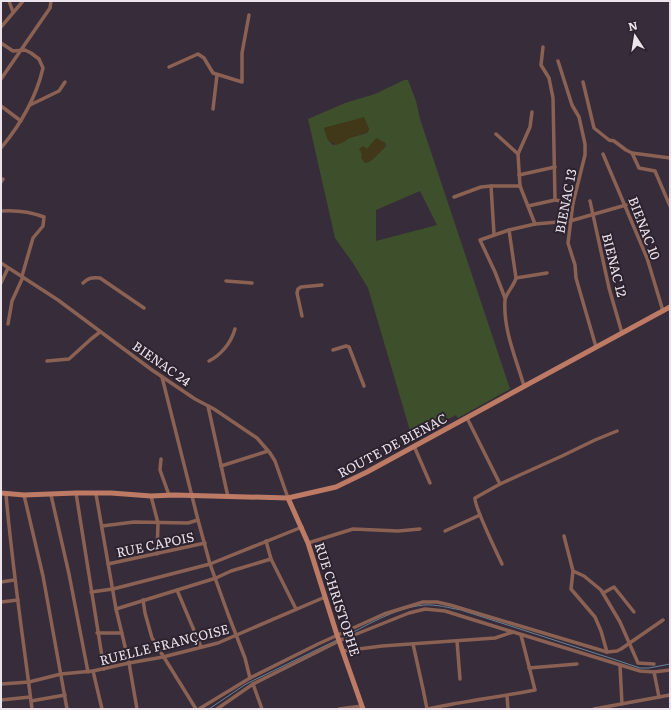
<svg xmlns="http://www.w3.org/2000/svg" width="671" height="710" font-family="Literata,serif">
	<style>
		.green { fill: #3e502b; fill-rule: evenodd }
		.sand { fill: #403818 }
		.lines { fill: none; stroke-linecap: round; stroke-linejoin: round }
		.stream { stroke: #64849b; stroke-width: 1 }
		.street { stroke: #8b6153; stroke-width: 3.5 }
		.secondary { stroke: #bd7b65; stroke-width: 5 }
		.labels { text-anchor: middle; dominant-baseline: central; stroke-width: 4; stroke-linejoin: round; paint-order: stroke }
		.street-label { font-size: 13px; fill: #ebe4ed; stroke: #2d232f }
	</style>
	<rect width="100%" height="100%" fill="#372c39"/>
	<!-- green -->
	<path class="green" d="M404,80H408L416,101L420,119L510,389L458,418L456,415L424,432L411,434L368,288L353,263L335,238L308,119L345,103L375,94ZM364,118L369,129L367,133L349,138L345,141L333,145L328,140L324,128ZM379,140L385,143L386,146L372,160L366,163L361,153L363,146L367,149ZM420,191L437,225L376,241V210Z"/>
	<!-- sand -->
	<g class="sand">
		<polygon points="364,117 369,129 366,133 349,138 342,143 336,145 328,140 324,128"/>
		<polygon points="377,138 385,143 385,147 372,160 365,163 361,158 362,154 359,149 363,146 367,149 375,139"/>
	</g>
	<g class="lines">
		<!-- stream -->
		<g class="stream">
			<path d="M340,639C366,626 394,608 424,605C436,604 449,608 461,610L613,659L640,668H649L670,664"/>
			<polyline points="209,709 246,684 337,640"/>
		</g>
		<!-- street -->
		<g class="street">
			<polyline points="9,1 13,12"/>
			<polyline points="1,27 23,1"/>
			<path d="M1,43L13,51L25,50L31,53L39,59L43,68C36,98 21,124 1,148"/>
			<polyline points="543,47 541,65 549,78 553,98 555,200 573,203"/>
			<polyline points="558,61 572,105 579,117 585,144 585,155 573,203 568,243 575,265 576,278 596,347"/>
			<polyline points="169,67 198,54 204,58 213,73 242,82 242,53 249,15"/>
			<polyline points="1,79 50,8 51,1"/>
			<polyline points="583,82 594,128 609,140 614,141 626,150 632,153 670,158"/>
			<polyline points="30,105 59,91 65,82"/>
			<polyline points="1,106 21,121"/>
			<polyline points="213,109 217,75"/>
			<polyline points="532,112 530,127 518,154 520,186 535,224"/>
			<polyline points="496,134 518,154"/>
			<polyline points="632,153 639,168 655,171 670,206"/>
			<polyline points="603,154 647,258 663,311"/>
			<polyline points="519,175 555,167"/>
			<polyline points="1,182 3,179"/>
			<polyline points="454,197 481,187 491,186"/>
			<polyline points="590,201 609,288 622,333"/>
			<polyline points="528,206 555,200"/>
			<path d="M1,211C15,210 31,212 44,217L43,226L33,238L22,276"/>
			<path d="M509,230L516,278C514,286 506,293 505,300C503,330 516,358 524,386"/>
			<polyline points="494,234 491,186 520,186"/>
			<polyline points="1,263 58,300 152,370 195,399 214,409 257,438 270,453 275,461 288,498"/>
			<polyline points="516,278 547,273"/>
			<polyline points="226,281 252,283"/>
			<polyline points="1,283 8,268"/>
			<path d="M83,283C88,278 92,277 100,278L144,308"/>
			<polyline points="505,298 495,272 480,240 509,230 535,224 570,221 626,205"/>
			<polyline points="302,316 297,293 298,289 301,287 322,285"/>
			<polyline points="8,324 12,301 23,277"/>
			<polyline points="333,350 346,346 349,347 364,386"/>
			<polyline points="47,361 69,359 91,339 100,332"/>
			<path d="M209,361C221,355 231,343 235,329"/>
			<polyline points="162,377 198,520 210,564 228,614 245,658 250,678"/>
			<polyline points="208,406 228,497"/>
			<path d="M467,418L500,484L475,498C474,506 497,553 502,564"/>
			<polyline points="414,446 430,483"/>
			<polyline points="161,459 160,470 169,495"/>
			<polyline points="221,466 268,451"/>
			<polyline points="500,484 562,456 595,440 617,431"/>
			<polyline points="76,493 104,669"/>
			<path d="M6,494C12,566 23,637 32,709"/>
			<polyline points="96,494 116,609 129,663 137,709"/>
			<polyline points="24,495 43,576 67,709"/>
			<polyline points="51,495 69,574 88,672"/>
			<polyline points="151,496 158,523 157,554"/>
			<polyline points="102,526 134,522 188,523 198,520"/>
			<polyline points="445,531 480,515"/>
			<polyline points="564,536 573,571 571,589 595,617 601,631 607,652"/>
			<polyline points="266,541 271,559 296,609"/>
			<polyline points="308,543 353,529 398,531 420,529"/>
			<polyline points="108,564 205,543"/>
			<polyline points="573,571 584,576 601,590 620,622 638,663 654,664"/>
			<polyline points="1,582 14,580"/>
			<polyline points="177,590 201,647"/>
			<polyline points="91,592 113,589 210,564 302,527"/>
			<polyline points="603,593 614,587 634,612"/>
			<polyline points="143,600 145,613 152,638 196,709"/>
			<polyline points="1,602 18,600"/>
			<polyline points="116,609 216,578 231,571 271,559"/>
			<polyline points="97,633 122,633"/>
			<polyline points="457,641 460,679"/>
			<polyline points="413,644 423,689 427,709"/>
			<polyline points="343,651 382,646 495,638 513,632"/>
			<polyline points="620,666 622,704"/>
			<polyline points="529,668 577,664"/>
			<polyline points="93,671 102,709"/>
			<polyline points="654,672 659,697"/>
			<polyline points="1,684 29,682 61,674 93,671 129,663 163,657 218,643 325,597"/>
			<polyline points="253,684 262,709"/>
			<polyline points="507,696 508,709"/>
			<polyline points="1,700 30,697"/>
			<polyline points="31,701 65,695"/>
			<polyline points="199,709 250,678 318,644 384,614 423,602 437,602 450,605 607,652 617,651 621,649 663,620"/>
			<polyline points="217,709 253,684 339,641 409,613 425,609 445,611 461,616 640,671 654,672 670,670"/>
			<polyline points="339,709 362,706"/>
			<path d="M427,709C463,701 499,697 535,690L521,635"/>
			<polyline points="594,709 670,695"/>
		</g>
		<!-- secondary -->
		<g class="secondary">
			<polyline points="1,493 24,495 76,493 111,493 151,496 174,495 288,498 336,487 367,472 670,307"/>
			<polyline points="288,498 308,543 337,635 363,709"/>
		</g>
	</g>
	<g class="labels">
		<!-- street labels -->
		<g class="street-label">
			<text transform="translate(565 201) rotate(-79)">BIENAC 13</text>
			<text transform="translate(645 228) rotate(69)">BIENAC 10</text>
			<text transform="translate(615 265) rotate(76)">BIENAC 12</text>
			<text transform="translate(162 363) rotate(35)">BIENAC 24</text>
			<text transform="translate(392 445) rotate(-28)">ROUTE DE BIENAC</text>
			<text transform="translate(155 544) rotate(-12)">RUE CAPOIS</text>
			<text transform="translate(338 599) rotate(72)">RUE CHRISTOPHE</text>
			<text transform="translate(164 644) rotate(-14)">RUELLE FRANÇOISE</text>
		</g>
	</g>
	<!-- border -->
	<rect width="671" height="710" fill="none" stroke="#ebe4ed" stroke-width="4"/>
	<!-- north arrow -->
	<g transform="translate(635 36) rotate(348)" stroke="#2d232f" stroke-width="3" paint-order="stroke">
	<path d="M0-3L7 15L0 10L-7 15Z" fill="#ebe4ed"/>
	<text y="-6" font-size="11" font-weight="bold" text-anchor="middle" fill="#ebe4ed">N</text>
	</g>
</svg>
